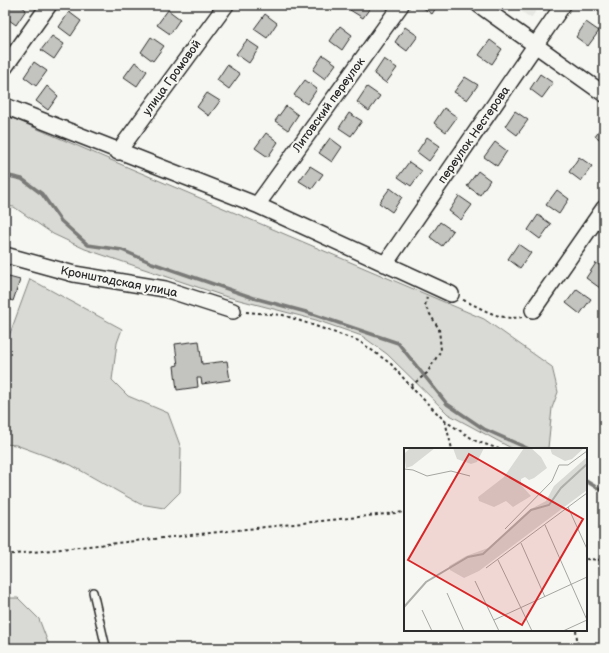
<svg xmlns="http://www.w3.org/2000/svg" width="609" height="653" viewBox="0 0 609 653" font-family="'Balsamiq Sans',sans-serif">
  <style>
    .built { fill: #e7e7e3 }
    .green { fill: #d9d9d5; stroke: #828280 }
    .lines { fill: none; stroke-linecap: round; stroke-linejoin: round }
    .stream { stroke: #7a7a78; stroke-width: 3.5 }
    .building { fill: #c3c3c0; stroke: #2b2b2b }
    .service-casing { stroke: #2b2b2b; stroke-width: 10 }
    .minor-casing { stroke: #2b2b2b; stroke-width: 18 }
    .path { stroke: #2b2b2b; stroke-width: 2; stroke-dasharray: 3 3; stroke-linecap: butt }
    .service { stroke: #f6f6f2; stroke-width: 7 }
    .minor { stroke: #f6f6f2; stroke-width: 15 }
    .labels { text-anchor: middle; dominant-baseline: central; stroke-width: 4; stroke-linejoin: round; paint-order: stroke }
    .street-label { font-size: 12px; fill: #2b2b2b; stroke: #f6f6f2 }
    .inset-river { fill: none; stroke: #aeaeab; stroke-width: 2 }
    .inset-road { fill: none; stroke: #a5a5a2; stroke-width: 1 }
    .view { fill: #d62828; fill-opacity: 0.15; stroke: #d62828; stroke-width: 2 }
    .inset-edge { fill: none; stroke: #2b2b2b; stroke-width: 2 }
  </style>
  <rect width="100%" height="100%" fill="#f6f6f2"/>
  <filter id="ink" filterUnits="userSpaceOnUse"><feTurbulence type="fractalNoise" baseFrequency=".025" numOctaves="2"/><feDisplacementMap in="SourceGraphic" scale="8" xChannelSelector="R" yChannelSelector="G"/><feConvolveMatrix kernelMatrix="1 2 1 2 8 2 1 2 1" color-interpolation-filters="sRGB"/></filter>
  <g filter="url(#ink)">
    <path class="built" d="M512,5H540L531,18Z"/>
    <path class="green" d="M5,115L484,319L552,367L558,392L552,408L548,448L513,449L448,414L387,354L362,336L316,320L224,296L85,249L53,234L14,207L5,206Z
      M30,279L122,329L117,343L112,380L128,396L168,413L181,448L180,492L164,508L140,504L71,465L16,445L5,444V347Z
      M5,598H18L39,619L50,648H5Z"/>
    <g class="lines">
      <path class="stream" d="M5,175L22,179L42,194L61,221L88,245L122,250L152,263L254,298L306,312L398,343L447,404L484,429L529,449
        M586,481L604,492"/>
    </g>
    <path class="building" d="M11,5H20L26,10L16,25L5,17V14Z
      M277,5H287L284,9Z
      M353,5H372L363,18L350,10Z
      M419,5H438L432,14Z
      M168,10L180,19L170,34L157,25Z
      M69,12L81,21L71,36L59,27Z
      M265,14L277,23L267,38L254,29Z
      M586,22L599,31L588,46L576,37Z
      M340,26L352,35L342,50L330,41Z
      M405,27L418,36L407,51L395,42Z
      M52,36L64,44L54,59L41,50Z
      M151,37L164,46L153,61L141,52Z
      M247,40L259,48L249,63L236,54Z
      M490,40L502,49L492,64L479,55Z
      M323,55L336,64L325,79L313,70Z
      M384,59L397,68L386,83L374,74Z
      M34,62L47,71L36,86L24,77Z
      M135,62L147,71L137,86L124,77Z
      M227,65L240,74L229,89L217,80Z
      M540,74L553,83L542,98L530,89Z
      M465,77L478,85L467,100L454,92Z
      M305,80L317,89L307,104L294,95Z
      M47,86L58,96L48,110L36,101Z
      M367,87L380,96L369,111L357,102Z
      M207,93L220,101L209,116L197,107Z
      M286,106L298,115L288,130L275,121Z
      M444,108L457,117L446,132L434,123Z
      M515,111L528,120L517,135L505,126Z
      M349,113L362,121L351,136L339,128Z
      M604,123V142L595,136Z
      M266,133L278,142L268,157L255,148Z
      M427,137L440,146L429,161L417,152Z
      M330,138L342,147L332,162L319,153Z
      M495,142L507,151L497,166L484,157Z
      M579,157L592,166L581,181L569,172Z
      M409,162L422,171L411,186L398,177Z
      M310,166L323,174L312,189L299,181Z
      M478,171L490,180L480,195L467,186Z
      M390,188L402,197L392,212L379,203Z
      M557,190L569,199L559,214L546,205Z
      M459,196L472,205L461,220L449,211Z
      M538,215L551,224L540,239L528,230Z
      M440,222L453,231L442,246L430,237Z
      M518,244L531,253L520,268L508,259Z
      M596,263L604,268V283L600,288L586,278Z
      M5,276L20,280L13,301L5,298Z
      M577,289L591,299L580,314L566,303Z
      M199,341L202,364L227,361L230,380L202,384L201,378H197L198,387L177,390L174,366L178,365L175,344Z"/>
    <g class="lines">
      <g class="service-casing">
        <path id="service" d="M93,592L106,648"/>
      </g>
      <g class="minor-casing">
        <path id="minor" d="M479,5L604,94
          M5,67L49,5
          M5,106L257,205L451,294
          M118,152L226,5
          M257,205L401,5
          M5,255L74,274L165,289L233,311
          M385,264L563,5
          M533,310L604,208"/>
      </g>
      <path class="path" d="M463,300C484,309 499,321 522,317
        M246,312L283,315L359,341L391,364L415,391L445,421L476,441L499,449
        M411,386L427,373L441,350L439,329L425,306L427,297
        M445,421L452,449
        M5,555L405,512
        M586,559L604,560
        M576,630L578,648"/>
      <use href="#service" class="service"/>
      <use href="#minor" class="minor"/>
    </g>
  </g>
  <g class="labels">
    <g class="street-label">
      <text transform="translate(172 78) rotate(-54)">улица Громовой</text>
      <text transform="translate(329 105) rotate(-54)">Литовский переулок</text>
      <text transform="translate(474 135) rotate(-55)">переулок Нестерова</text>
      <text transform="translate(119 282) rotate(11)">Кронштадская улица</text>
    </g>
  </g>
  <g transform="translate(404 448)">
    <rect width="183" height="183" fill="#f6f6f2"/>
    <path d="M6,0H31L8,18L2,20L0,6ZM49,0H80L73,14L67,16L53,11ZM120,0H127L137,9L143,20L130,30L125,32L121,29L117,31V37L127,48L109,59L102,53L90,59L75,53L74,49L100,29ZM146,0H180L168,11L161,13L148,6ZM183,9V42L75,123L60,130L46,122L45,118L62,108L84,100L127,61L142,53L150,38Z" fill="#d9d9d5"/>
    <path class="inset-river" d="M0,159L22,134L64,109L79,106L127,62L145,57L157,40L183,16"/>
    <path class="inset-road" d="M0,21L9,22L23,28L47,23L66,28M164,59L183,101M141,77L183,172M101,81L148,33L155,17H164L183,3M117,95L141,149M94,112L128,183M82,120L183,45M71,133L95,183M43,145L60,183M18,162L28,183M90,172L183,129M159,183L183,172"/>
    <path class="view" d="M65,6L179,71L118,177L4,112Z"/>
    <rect width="183" height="183" class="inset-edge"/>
  </g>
  <rect width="609" height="653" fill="none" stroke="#f6f6f2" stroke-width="20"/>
  <rect x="10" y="10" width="589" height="633" fill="none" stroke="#2b2b2b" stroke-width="1.5" filter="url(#ink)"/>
</svg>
